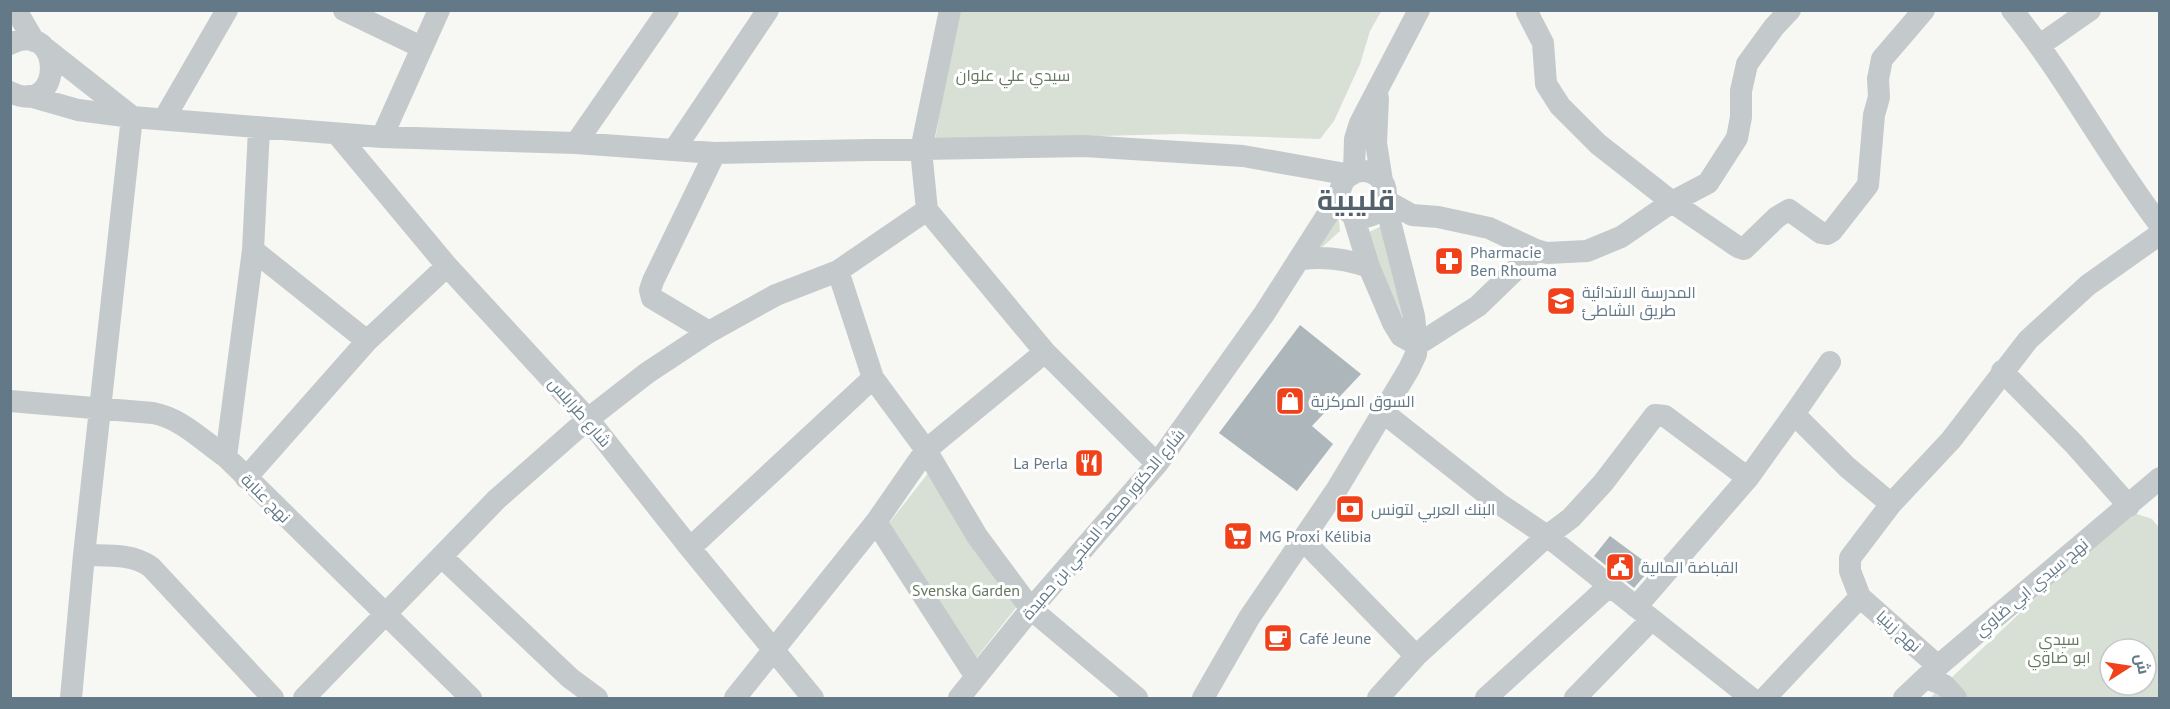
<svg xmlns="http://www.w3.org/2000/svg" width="2170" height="709" viewBox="0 0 2170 709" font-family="'PT Sans',Cairo,sans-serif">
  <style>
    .green { fill: #d8dfd4; fill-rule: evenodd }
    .building { fill: #acb6bb }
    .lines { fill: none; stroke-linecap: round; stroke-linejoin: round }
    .minor { stroke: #c4c9cc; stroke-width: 22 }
    .labels { text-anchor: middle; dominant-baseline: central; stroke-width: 6; stroke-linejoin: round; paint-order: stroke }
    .park-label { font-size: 16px; fill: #65785f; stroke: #fff }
    .poi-label { font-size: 16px; fill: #637987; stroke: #fff; text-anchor: start }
    .street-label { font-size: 16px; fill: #637987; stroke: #fff }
    .town-label { font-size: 28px; font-weight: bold; fill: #52616b; stroke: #fff }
  </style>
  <rect width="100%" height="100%" fill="#f7f7f3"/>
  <path class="green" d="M1382,10L1370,31L1360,64L1334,121L1320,139L1179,134L935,140L958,11Z
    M1338,212L1340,231L1318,251Z
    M1386,224L1408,328L1365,234Z
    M929,472L1022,600L970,666L879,536Z
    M2128,511L2152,519L2160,529L2159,698H1930ZM2110,649H2146V685H2110Z"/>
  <path class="building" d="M1300,325L1361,374L1312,426L1333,444L1297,491L1219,433Z
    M1610,536L1652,567L1634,588L1594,556Z"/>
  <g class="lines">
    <path class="minor" d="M16,10L34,41
      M344,10L421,47
      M950,10L921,150L927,210L1045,352L1157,464
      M2012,10C2067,78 2107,156 2160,225
      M1527,12L1543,43L1546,84L1560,106L1598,144L1672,202L1738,247L1744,249L1777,217L1789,210L1821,233L1827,234L1832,231L1868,185L1874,115L1879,97L1878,79L1882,59L1924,10
      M10,44C64,17 65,119 10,92
      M2040,45L2090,10
      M46,49L131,116
      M29,96L78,110L132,117L382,137L576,143L715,153L1084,146L1243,156L1351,175
      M1378,98L1376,143L1382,181
      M164,119L227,10
      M337,134L447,266L588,419L690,548L813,698
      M382,137L439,10
      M576,143L668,10
      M674,150L768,10
      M1340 194a23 23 0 1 1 46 0a23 23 0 1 1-46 0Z
      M1354,173L1355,139L1360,123L1419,10
      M1385,200L1412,215L1438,217L1489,228L1536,250L1547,253L1587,251L1621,237L1672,202L1708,183L1737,138L1741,117V91L1747,64L1774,27L1790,10
      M1353,215L1369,267L1393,323L1401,336L1417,345L1478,306L1536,250
      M253,250L367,341
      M1301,259C1325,256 1347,259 1369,267
      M838,271L873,378L926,450L977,536L1031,609L1137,698
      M709,332L652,298L650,290L653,281L715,153
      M2002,371L2074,444L2129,506
      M10,401L153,413C181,418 203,441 226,457L471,698
      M1384,413L1498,503L1547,536L1751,698
      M1794,414L1830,362
      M226,457L253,250L259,129
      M246,478L367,341L447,266
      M876,522L976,677
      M1303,540L1416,656
      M690,548L873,378
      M84,555C107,556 131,553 151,567L273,698
      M442,557L570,678L597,698
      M1860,597L1938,666
      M1636,607L1748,478L1794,414L1847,467L1891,504
      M1926,678L1944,685L1956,698
      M71,698L84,555L132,117
      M304,698L497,499L588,419L647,373L709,332L776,295L838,271L927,210
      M735,698L876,522L926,450L1045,352
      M959,698L1031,609L1157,464L1264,314L1340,195
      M1203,698L1249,618L1337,489L1409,369L1416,354L1417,345L1414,316L1385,202
      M1378,698L1416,656L1547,536L1571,518L1603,483L1655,415L1665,416L1748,478
      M1486,698L1609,586
      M1575,698L1651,620
      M1765,698L1860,597L1850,571V558L1891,504L1951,440L2028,340L2088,285L2160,234
      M1904,698L1938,666L2160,478"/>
  </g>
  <defs>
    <g id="pharmacy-square" transform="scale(1.5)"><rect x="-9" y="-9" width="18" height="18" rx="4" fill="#f0411a" stroke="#fff"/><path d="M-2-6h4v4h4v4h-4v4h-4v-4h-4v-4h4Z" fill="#fff"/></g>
    <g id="school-square" transform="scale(1.5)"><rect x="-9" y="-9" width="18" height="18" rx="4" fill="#f0411a" stroke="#fff"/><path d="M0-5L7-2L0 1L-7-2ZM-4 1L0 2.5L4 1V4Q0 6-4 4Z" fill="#fff"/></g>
    <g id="shop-square" transform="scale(1.5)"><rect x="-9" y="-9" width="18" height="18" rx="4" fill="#f0411a" stroke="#fff"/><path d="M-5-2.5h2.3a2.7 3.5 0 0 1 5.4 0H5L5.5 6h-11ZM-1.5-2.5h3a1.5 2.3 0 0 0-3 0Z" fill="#fff"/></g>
    <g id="restaurant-square" transform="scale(1.5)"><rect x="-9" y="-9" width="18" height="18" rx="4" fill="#f0411a" stroke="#fff"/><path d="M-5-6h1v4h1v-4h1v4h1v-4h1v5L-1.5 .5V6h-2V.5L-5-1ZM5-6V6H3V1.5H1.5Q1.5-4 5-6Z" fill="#fff"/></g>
    <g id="bank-square" transform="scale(1.5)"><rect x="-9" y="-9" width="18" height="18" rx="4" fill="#f0411a" stroke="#fff"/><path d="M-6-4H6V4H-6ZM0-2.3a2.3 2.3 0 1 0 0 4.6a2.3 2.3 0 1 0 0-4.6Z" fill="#fff"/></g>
    <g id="supermarket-square" transform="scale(1.5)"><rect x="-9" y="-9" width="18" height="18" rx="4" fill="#f0411a" stroke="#fff"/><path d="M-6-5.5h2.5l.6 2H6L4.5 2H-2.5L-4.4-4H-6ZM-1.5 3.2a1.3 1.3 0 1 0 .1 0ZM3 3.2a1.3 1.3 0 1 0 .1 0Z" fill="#fff"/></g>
    <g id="civic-square" transform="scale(1.5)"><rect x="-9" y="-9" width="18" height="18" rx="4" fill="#f0411a" stroke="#fff"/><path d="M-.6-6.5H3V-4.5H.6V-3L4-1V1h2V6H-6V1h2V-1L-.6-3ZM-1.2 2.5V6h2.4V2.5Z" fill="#fff"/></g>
    <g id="cafe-square" transform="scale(1.5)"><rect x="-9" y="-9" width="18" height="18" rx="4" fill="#f0411a" stroke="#fff"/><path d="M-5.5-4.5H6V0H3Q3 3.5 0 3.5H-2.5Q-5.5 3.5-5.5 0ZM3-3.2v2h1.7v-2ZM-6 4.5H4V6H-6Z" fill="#fff"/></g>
  </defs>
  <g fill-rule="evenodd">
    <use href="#pharmacy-square" x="1449" y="261"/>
    <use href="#school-square" x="1561" y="301"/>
    <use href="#shop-square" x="1290" y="401"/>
    <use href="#restaurant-square" x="1089" y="463"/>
    <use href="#bank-square" x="1350" y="509"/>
    <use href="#supermarket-square" x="1238" y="536"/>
    <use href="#civic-square" x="1620" y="567"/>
    <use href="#cafe-square" x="1278" y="638"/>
  </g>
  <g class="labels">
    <g class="park-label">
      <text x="1013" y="75">سيدي علي علوان</text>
      <text x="966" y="590">Svenska Garden</text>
      <text x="2059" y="639">سيدي<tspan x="2059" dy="18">ابو ضاوي</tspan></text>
    </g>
    <g class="poi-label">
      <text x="1470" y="252">Pharmacie<tspan x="1470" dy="18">Ben Rhouma</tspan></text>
      <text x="1582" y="292">المدرسة الابتدائية<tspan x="1582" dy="18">طريق الشاطئ</tspan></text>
      <text x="1311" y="401">السوق المركزية</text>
      <text x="1068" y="463" text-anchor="end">La Perla</text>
      <text x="1371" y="509">البنك العربي لتونس</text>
      <text x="1259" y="536">MG Proxi Kélibia</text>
      <text x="1641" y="567">القباضة المالية</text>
      <text x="1299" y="638">Café Jeune</text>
    </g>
    <g class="street-label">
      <text transform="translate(580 412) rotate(49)">شارع طرابلس</text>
      <text transform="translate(266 498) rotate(45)">نهج عنابة</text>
      <text transform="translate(1103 524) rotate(-50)">شارع الدكتور محمد المنجي بن حميدة</text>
      <text transform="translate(2031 587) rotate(-40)">نهج سيدي ابي ضاوي</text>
      <text transform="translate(1899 631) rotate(42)">نهج زينيا</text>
    </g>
    <g class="town-label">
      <text x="1356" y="199">قليبية</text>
    </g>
  </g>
  <rect width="2170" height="709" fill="none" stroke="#637987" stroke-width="24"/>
  <g transform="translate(2128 667) rotate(78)"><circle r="28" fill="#ffffff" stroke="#c1c9cf" stroke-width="1.5"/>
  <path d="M0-4.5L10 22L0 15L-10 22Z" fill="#f0411a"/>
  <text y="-9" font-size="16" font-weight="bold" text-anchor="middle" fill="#637987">ش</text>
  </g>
</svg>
